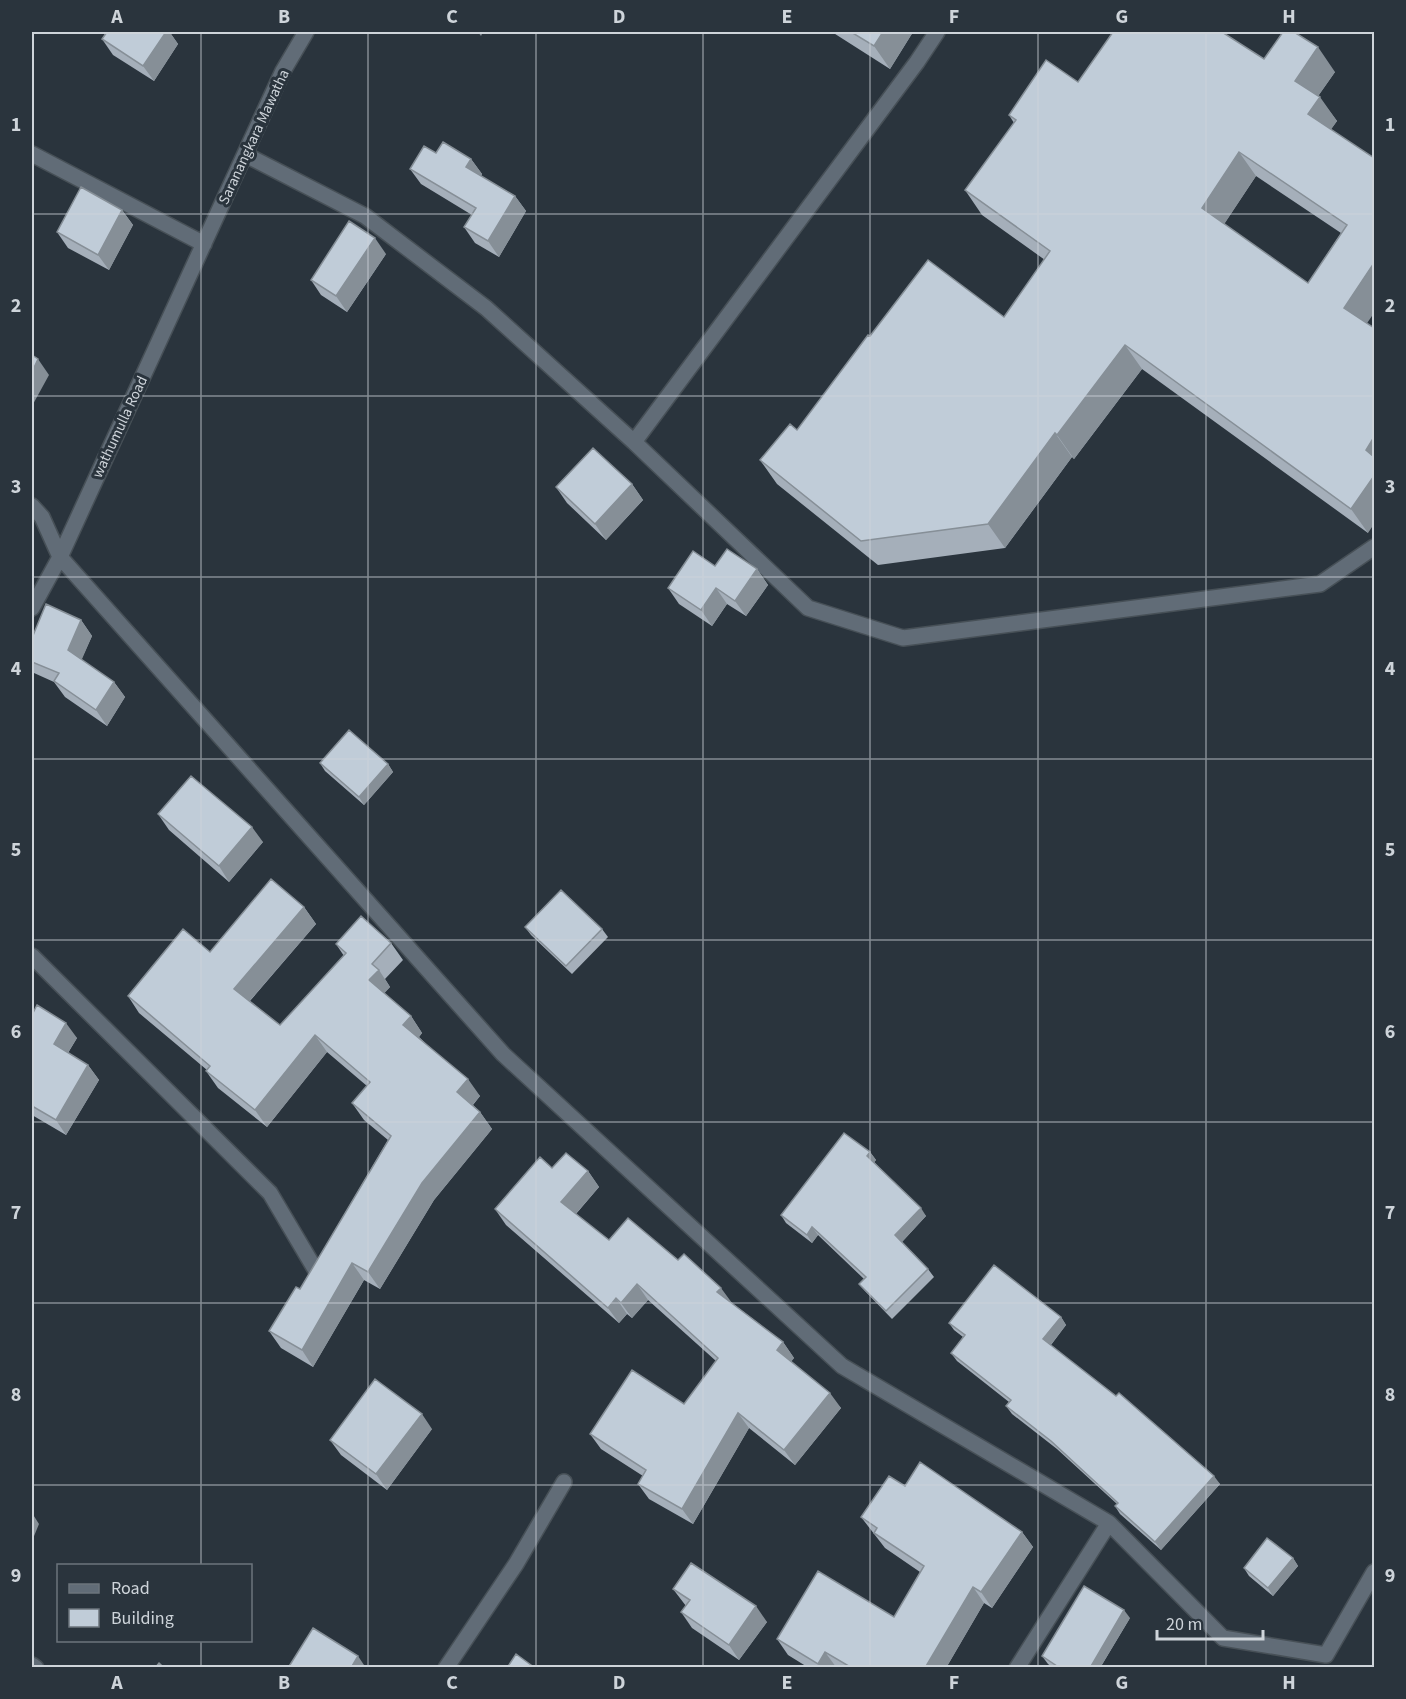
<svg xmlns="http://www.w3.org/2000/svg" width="1406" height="1699" viewBox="0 0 1406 1699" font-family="'Source Sans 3',sans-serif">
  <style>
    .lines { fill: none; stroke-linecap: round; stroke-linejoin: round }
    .minor-casing { stroke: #475057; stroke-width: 18 }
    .minor { stroke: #616c77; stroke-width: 15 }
    .wall { fill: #a5afba; fill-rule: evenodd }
    .shaded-wall { fill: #868f97 }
    .building { fill: #c0ccd8; stroke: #868f97; stroke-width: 1.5; fill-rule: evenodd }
    .grid { fill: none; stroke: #ced4da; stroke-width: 1.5; stroke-opacity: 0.55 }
    .labels { text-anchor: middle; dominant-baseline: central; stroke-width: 6; stroke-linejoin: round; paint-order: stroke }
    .street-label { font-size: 15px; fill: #ced4da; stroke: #2a343d }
    .neatline { fill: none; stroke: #ced4da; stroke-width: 2 }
    .grid-label { font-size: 20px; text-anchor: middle; font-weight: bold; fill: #ced4da }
  </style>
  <rect width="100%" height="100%" fill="#2a343d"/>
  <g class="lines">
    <g class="minor-casing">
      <path id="minor" d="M32,154L204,244
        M246,155L365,216L486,308L634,442L808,608L903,638L1320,584L1374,547
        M634,442L917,62L937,32
        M32,506L42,517L60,557L503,1054L842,1366L1109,1523L1017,1668
        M32,608L60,557L283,71L306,32
        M32,956L270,1193L318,1274
        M1109,1523L1223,1638L1326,1655L1374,1572
        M32,1665L36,1668
        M446,1668L516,1564L564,1482"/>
    </g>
    <use href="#minor" class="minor"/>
  </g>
  <path class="wall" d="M105,32H172L171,34L178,44L154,81L113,55L102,39L106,32Z
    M832,32H913L890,69Z
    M1264,59L1335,72L1318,96L1337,121L1331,129L1367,324L1368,533L1142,369L1074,459L1072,457L1005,548L878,565L777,484L760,460L797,430L870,336L1004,317L1045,260L982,215L965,190L1014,123L1009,115L1078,82ZM1256,176L1341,233L1308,283L1224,224Z
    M436,153L471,159L482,174L481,176L515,196L526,211L499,257L475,243L464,227L472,215L421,184L410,169Z
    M122,210L133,225L109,270L68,248L57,232Z
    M386,254L347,312L321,295L311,280Z
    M632,484L643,500L606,540L567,503L556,487Z
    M715,566L757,569L768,585L746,616L727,604L712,626L679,604L668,588Z
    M81,620L92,636L81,660L114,682L125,697L107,726L65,697L54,682L34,673L32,670V638Z
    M320,763L388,764L393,772L364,805L325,771Z
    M158,814L263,842L229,882L169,830Z
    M304,907L316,924L250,1001L280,1025L344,956L336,944L391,943L403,960L385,979L390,987L384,993L411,1016L422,1033L419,1037L480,1096L473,1105L480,1112L492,1129L434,1200L380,1289L364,1280L313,1367L281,1348L269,1331L300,1289L388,1140L364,1120L352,1103L367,1086L327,1052L267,1127L218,1088L206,1071L207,1070L139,1013L128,996L210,952Z
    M525,927L602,929L608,937L572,974L531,935Z
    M32,1015L77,1038L68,1053L88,1065L99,1080L66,1135L32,1115Z
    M870,1152L876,1160L874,1162L926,1216L902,1242L928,1269L934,1277L892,1319L865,1291L859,1284L864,1279L818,1235L812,1243L786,1223L781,1215Z
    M552,1168L588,1171L599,1187L576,1214L609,1240L732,1303L783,1342L794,1358L791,1361L841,1408L795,1465L749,1428L693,1524L649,1499L638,1484L643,1476L601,1449L590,1434L684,1404L716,1361L648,1300L632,1318L627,1314L619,1323L506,1225L495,1209Z
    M1061,1317L1066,1325L1051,1345L1220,1484L1161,1550L1120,1514L1115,1506L1117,1504L1057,1449L1012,1414L1006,1406L1009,1402L957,1361L951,1353L963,1337L954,1330L949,1323Z
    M432,1429L387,1490L341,1455L330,1440Z
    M905,1486L1022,1532L1033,1547L992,1608L984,1603L946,1668H809L788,1655L777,1639L894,1617L920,1572L885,1548L861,1517Z
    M1293,1558L1298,1566L1273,1596L1249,1576L1244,1568Z
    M673,1589L767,1622L739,1660L692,1628L681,1612L686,1606Z
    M1130,1618L1100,1668H1053L1048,1664L1042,1656Z"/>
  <path class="shaded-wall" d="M164,32H172L171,34L178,44L154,81L143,66Z
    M478,32H483L481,36Z
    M883,32H913L890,69L874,46Z
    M1318,47L1335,72L1312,105L1295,81Z
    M1320,97L1337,121L1325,138L1308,114Z
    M1239,152L1256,176L1219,232L1202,208Z
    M471,159L482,174L477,183L466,167Z
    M515,196L526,211L499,257L488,241Z
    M122,210L133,225L109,270L98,255Z
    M375,238L386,254L347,312L336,296Z
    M1374,263V313L1361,332L1344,308Z
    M1125,345L1142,369L1074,459L1057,435Z
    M38,359L49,375L32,406V372Z
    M1055,433L1072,457L1005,548L988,524Z
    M1374,437V463L1366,450Z
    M1374,476V524L1368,533L1351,509Z
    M632,484L643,500L606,540L595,524Z
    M757,569L768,585L746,616L735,601Z
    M716,588L727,604L712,626L701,610Z
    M81,620L92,636L79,666L68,650Z
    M114,682L125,697L107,726L96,710Z
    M388,764L393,772L364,805L359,797Z
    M252,827L263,842L229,882L219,866Z
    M304,907L316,924L246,1005L234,989Z
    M379,970L390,987L381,997L369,980Z
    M411,1016L422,1033L415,1042L403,1025Z
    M66,1023L77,1038L64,1059L54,1044Z
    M315,1035L327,1052L267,1127L255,1110Z
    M88,1065L99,1080L66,1135L56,1120Z
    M468,1079L480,1096L469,1109L457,1092Z
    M480,1112L492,1129L434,1200L380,1289L368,1272L422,1183Z
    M870,1152L876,1160L873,1164L867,1156Z
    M588,1171L599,1187L572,1218L561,1202Z
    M921,1208L926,1216L901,1243L895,1235Z
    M812,1227L818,1235L812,1243L807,1235Z
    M352,1263L364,1280L313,1367L302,1350Z
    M637,1284L648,1300L632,1318L621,1303Z
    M721,1288L732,1303L717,1292Z
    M616,1298L627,1314L619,1323L608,1308Z
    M1061,1317L1066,1325L1049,1347L1043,1339Z
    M783,1342L794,1358L788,1366L777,1350Z
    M830,1393L841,1408L795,1465L784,1450Z
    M738,1413L749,1428L693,1524L682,1509Z
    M422,1414L432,1429L387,1490L376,1474Z
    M1214,1476L1220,1484L1161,1550L1155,1542Z
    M32,1513L39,1524L32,1541Z
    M1022,1532L1033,1547L992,1608L981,1592Z
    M1293,1558L1298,1566L1273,1596L1268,1588Z
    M973,1587L984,1603L946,1668H925Z
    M756,1606L767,1622L739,1660L729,1645Z
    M1124,1610L1130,1618L1100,1668H1090Z
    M825,1652L836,1667L835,1668H820L818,1664Z
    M358,1656L366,1668H351Z"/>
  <path class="building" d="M107,32H166L143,66L102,39Z
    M851,32H883L874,46Z
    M1113,32H1222L1264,59L1283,32H1294L1318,47L1295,81L1320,97L1308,114L1374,158V263L1344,308L1374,328V437L1366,450L1374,457V476L1351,509L1125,345L1057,435L1055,433L988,524L861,541L760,460L790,424L797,430L868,335L870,336L928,260L1004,317L1050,251L965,190L1016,120L1009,115L1046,60L1078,82ZM1239,152L1347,225L1308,283L1202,208Z
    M443,142L471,159L466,167L515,196L488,241L464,227L476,208L410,169L424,146L436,153Z
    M81,187L122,210L98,255L57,232Z
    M349,221L375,238L336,296L311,280Z
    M32,355L38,359L32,372Z
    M593,448L632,484L595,524L556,487Z
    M727,549L757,569L735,601L716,588L701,610L668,588L693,551L715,566Z
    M46,604L81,620L68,650L114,682L96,710L54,681L59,673L32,662V638Z
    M349,730L388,764L359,797L320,763Z
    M191,776L252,827L219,866L158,814Z
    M271,879L304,907L234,989L280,1025L346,953L336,944L361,916L391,943L372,964L379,970L369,980L411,1016L403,1025L468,1079L457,1092L480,1112L422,1183L368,1272L352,1263L302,1350L269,1331L296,1287L300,1289L391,1136L352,1103L370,1082L315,1035L255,1110L206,1071L210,1066L128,996L183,929L210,952Z
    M561,890L602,929L566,966L525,927Z
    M37,1005L66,1023L54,1044L88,1065L56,1120L32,1106V1015Z
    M844,1133L870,1152L867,1156L921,1208L895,1235L928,1269L886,1311L859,1284L866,1277L812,1227L807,1235L781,1215Z
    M566,1153L588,1171L561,1202L609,1240L628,1218L678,1260L684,1254L721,1288L717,1292L783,1342L777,1350L830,1393L784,1450L738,1413L682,1509L638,1484L646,1470L590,1434L632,1370L684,1404L718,1358L637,1284L621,1303L616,1298L608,1308L495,1209L540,1157L552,1168Z
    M994,1265L1061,1317L1043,1339L1116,1396L1119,1393L1214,1476L1155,1542L1115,1506L1118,1503L1051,1441L1006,1406L1011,1400L951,1353L965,1335L949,1323Z
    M375,1379L422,1414L376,1474L330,1440Z
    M920,1462L1022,1532L981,1592L973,1587L925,1668H852L825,1652L818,1664L777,1639L818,1571L894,1617L924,1566L874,1533L877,1528L861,1517L889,1476L905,1486Z
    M1267,1538L1293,1558L1268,1588L1244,1568Z
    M691,1563L756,1606L729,1645L681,1612L690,1600L673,1589Z
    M1084,1586L1124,1610L1090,1668H1060L1042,1656Z
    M313,1628L358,1656L351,1668H288Z
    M516,1654L535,1668H507Z
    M159,1663L164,1668H155Z"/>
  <path class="grid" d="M201,32V1566M368,32V1668M536,32V1668M703,32V1668M870,32V1668M1038,32V1668M1206,32V1668M32,214H1374M32,396H1374M32,577H1374M32,759H1374M32,940H1374M32,1122H1374M32,1303H1374M32,1485H1374M201,1640V1668"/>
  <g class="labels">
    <g class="street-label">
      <text transform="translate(254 137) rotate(-65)">Saranangkara Mawatha</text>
      <text transform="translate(120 427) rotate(-65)">wathumulla Road</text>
    </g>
  </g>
  <rect width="1406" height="1699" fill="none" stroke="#2a343d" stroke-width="66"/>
  <rect x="57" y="1564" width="195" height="78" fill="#2a343d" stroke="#6c747c" stroke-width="1.5"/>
  <rect x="69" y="1584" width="30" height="9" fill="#616c77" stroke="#6c747c" stroke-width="1.5"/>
  <text x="111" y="1594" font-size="18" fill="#ced4da">Road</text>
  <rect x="69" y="1609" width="30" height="18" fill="#c0ccd8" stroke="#6c747c" stroke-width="1.5"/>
  <text x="111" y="1624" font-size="18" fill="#ced4da">Building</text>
  <path d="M1157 1630v9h106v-9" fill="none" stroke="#ced4da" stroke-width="3"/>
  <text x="1166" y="1630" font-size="18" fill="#ced4da" stroke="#2a343d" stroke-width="4.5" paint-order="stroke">20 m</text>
  <rect x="33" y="33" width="1340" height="1633" class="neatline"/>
  <g class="grid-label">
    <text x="117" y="23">A</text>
    <text x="284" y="23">B</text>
    <text x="452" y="23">C</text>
    <text x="619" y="23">D</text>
    <text x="787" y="23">E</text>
    <text x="954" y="23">F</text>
    <text x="1122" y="23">G</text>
    <text x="1289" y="23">H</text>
    <text x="16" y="131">1</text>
    <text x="1390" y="131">1</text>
    <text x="16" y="312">2</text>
    <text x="1390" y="312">2</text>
    <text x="16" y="493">3</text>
    <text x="1390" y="493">3</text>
    <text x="16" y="675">4</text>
    <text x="1390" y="675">4</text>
    <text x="16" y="856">5</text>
    <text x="1390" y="856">5</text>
    <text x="16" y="1038">6</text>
    <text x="1390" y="1038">6</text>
    <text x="16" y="1219">7</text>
    <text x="1390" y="1219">7</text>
    <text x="16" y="1401">8</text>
    <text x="1390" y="1401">8</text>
    <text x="16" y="1582">9</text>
    <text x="1390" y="1582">9</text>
    <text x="117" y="1689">A</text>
    <text x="284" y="1689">B</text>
    <text x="452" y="1689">C</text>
    <text x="619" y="1689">D</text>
    <text x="787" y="1689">E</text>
    <text x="954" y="1689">F</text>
    <text x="1122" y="1689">G</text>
    <text x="1289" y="1689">H</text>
  </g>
</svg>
